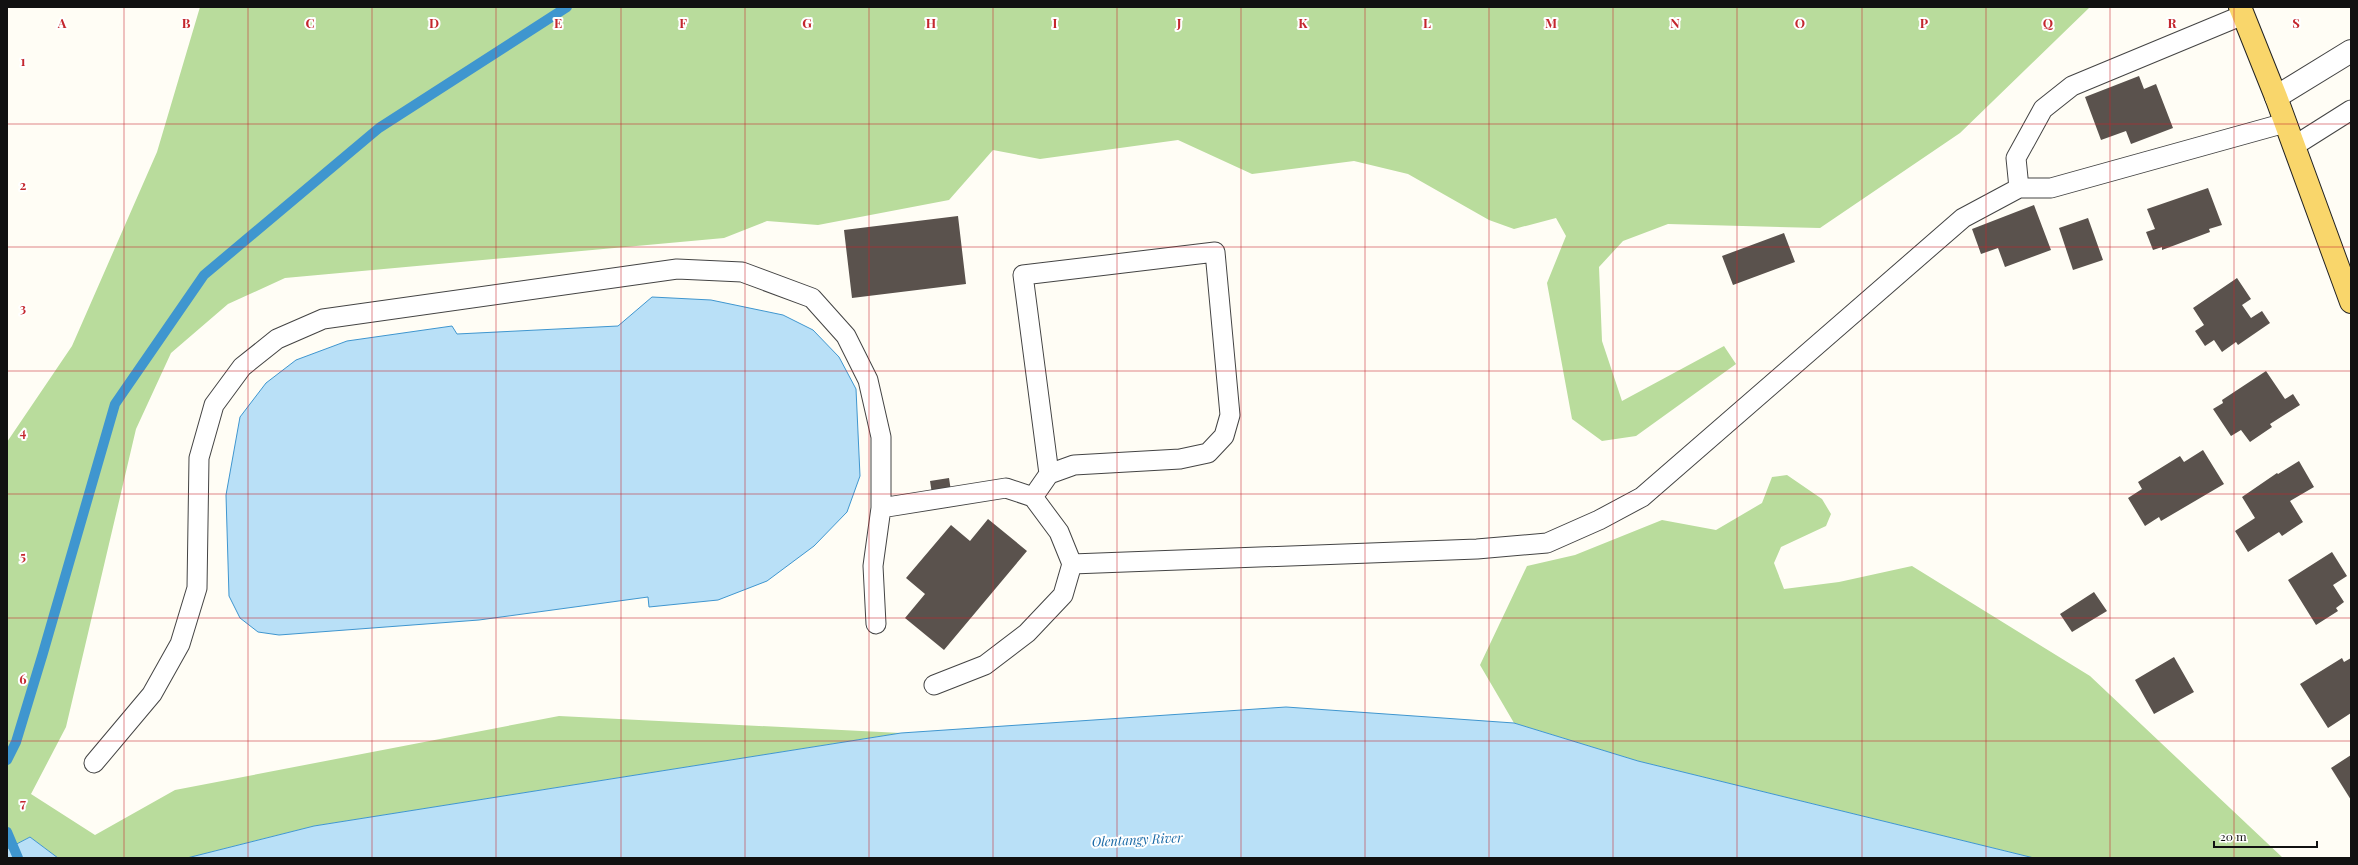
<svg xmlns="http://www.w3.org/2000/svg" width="2358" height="865" viewBox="0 0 2358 865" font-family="'Playfair Display',serif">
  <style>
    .forest { fill: #b9dc9c }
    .water { fill: #b9e0f7; stroke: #3f96cf }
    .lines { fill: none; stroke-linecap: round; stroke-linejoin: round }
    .stream { stroke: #3f96cf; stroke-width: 10 }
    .building { fill: #5a524d }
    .lane-casing { stroke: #444; stroke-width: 21 }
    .street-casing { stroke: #444; stroke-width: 24 }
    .primary-casing { stroke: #222; stroke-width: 24 }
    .lane { stroke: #fff; stroke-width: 19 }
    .street { stroke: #fff; stroke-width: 22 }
    .primary { stroke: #f9d66b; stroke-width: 22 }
    .grid { fill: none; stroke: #c4262e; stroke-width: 1; stroke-opacity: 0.55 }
    .labels { text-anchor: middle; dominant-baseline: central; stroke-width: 4; stroke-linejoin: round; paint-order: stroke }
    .water-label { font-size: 13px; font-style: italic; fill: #1768a6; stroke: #fff }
    .grid-label { font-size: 13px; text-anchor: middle; font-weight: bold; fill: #c4262e; stroke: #fff; stroke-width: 4; stroke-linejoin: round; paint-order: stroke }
  </style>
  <rect width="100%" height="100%" fill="#fffdf5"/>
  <path class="forest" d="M200,7H2090L1960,133L1820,228L1668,224L1623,241L1599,267L1602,341L1622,401L1724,346L1736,364L1636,436L1602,441L1572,419L1547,283L1566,236L1556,218L1514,229L1489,220L1408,174L1354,161L1252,174L1178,140L1040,159L993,150L949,200L818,225L767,221L724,238L285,278L228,304L171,353L136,429L66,727L31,794L95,835L175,790L559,716L901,733L314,826L187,858H58L30,837L7,849V442L72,346L157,152Z
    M1787,475L1822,499L1831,514L1826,526L1781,547L1774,563L1784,589L1839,582L1912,566L2090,676L2283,858H2034L1638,761L1514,723L1480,665L1527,566L1575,555L1662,520L1716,530L1762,503L1772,477Z"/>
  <path class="water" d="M652,297L711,300L783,315L813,330L839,357L856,389L860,476L847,512L814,546L767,581L718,600L649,607L648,597L479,620L279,635L258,632L240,618L229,596L226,495L240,417L266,383L296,360L347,341L452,326L457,334L618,326Z
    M1286,707L1514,723L1638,761L2034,858H187L314,826L901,733Z
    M30,837L58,858H7V849Z"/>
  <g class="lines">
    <path class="stream" d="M7,760L16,742L43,653L115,404L204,275L379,128L567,7
      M7,832L18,858"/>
  </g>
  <path class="building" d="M2139,76L2144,89L2156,84L2173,128L2131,144L2126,131L2101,140L2085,97Z
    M2208,188L2222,225L2209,229L2210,232L2162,250V247L2153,250L2146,232L2155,229L2147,209Z
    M2034,205L2051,250L2005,267L1998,248L1981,254L1972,229Z
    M958,216L966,284L852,298L844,230Z
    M2088,218L2103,260L2073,270L2059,228Z
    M1784,233L1795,262L1733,285L1722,256Z
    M2237,278L2251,299L2242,305L2251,318L2262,311L2270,323L2238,345L2236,342L2222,352L2214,340L2205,346L2195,331L2204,325L2193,308Z
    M2266,371L2285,399L2293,394L2300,405L2270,424L2272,427L2250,442L2241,430L2231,436L2213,409L2223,403L2222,400Z
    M2203,450L2224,484L2161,521L2159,517L2145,526L2128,498L2142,489L2138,482L2180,456L2184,462Z
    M2299,461L2314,487L2290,501L2303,522L2282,536L2279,532L2248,552L2235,531L2255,518L2242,497L2277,473L2278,474Z
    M949,478L951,491L932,494L930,481Z
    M988,519L1027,551L944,650L905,618L925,594L906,578L951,525L970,541Z
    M2332,552L2347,576L2333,585L2344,602L2336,608L2338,611L2316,625L2288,580Z
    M2094,592L2107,611L2072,632L2060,614Z
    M2174,657L2194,692L2154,714L2135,680Z
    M2342,658L2344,662L2351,658V713L2328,728L2300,684Z
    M2351,755V800L2331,768Z"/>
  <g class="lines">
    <g class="lane-casing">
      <path id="lane" d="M2243,15L2072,86L2043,109L2016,158L2019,188H2051L2285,123
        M2294,146L2351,110
        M1033,497L1049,474L1023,275L1215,252L1230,415L1224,436L1208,453L1180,459L1074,465L1049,474
        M881,508L1006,488L1033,497L1059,532L1072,564L1063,595L1027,633L985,665L934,685
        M1072,564L1477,549L1547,543L1599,520L1642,497L1963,218L2019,188
        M94,763L152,694L180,644L197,588L199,458L214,405L242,367L277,339L323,319L677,269L742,272L812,298L846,336L868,380L881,437V508L873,566L876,624"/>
    </g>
    <g class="street-casing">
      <path id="street" d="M2276,97L2351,51"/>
    </g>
    <g class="primary-casing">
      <path id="primary" d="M2240,7L2276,97L2351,302"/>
    </g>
    <use href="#lane" class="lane"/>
    <use href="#street" class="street"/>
    <use href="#primary" class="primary"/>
  </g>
  <path class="grid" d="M124,7V858M248,7V858M372,7V858M496,7V858M621,7V858M745,7V858M869,7V858M993,7V858M1117,7V858M1241,7V858M1365,7V858M1489,7V858M1613,7V858M1737,7V858M1862,7V858M1986,7V858M2110,7V858M2234,7V858M7,124H2351M7,247H2351M7,371H2351M7,494H2351M7,618H2351M7,741H2351"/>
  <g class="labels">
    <g class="water-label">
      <text transform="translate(1137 839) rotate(-3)">Olentangy River</text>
    </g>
  </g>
  <g class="grid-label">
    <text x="62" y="28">A</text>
    <text x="186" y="28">B</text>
    <text x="310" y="28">C</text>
    <text x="434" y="28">D</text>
    <text x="558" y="28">E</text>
    <text x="683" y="28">F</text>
    <text x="807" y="28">G</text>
    <text x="931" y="28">H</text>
    <text x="1055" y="28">I</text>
    <text x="1179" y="28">J</text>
    <text x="1303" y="28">K</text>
    <text x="1427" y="28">L</text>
    <text x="1551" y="28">M</text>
    <text x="1675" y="28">N</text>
    <text x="1800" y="28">O</text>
    <text x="1924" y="28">P</text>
    <text x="2048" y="28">Q</text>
    <text x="2172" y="28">R</text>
    <text x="2296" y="28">S</text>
    <text x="23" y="66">1</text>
    <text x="23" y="190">2</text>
    <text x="23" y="313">3</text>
    <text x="23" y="437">4</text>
    <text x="23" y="561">5</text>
    <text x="23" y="684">6</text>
    <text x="23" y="808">7</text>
  </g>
  <rect width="2358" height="865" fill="none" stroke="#111111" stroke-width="16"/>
  <path d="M2214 841v6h103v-6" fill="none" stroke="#111111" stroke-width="2"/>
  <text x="2220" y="841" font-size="12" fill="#111111" stroke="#ffffff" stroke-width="3" paint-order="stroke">20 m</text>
</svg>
